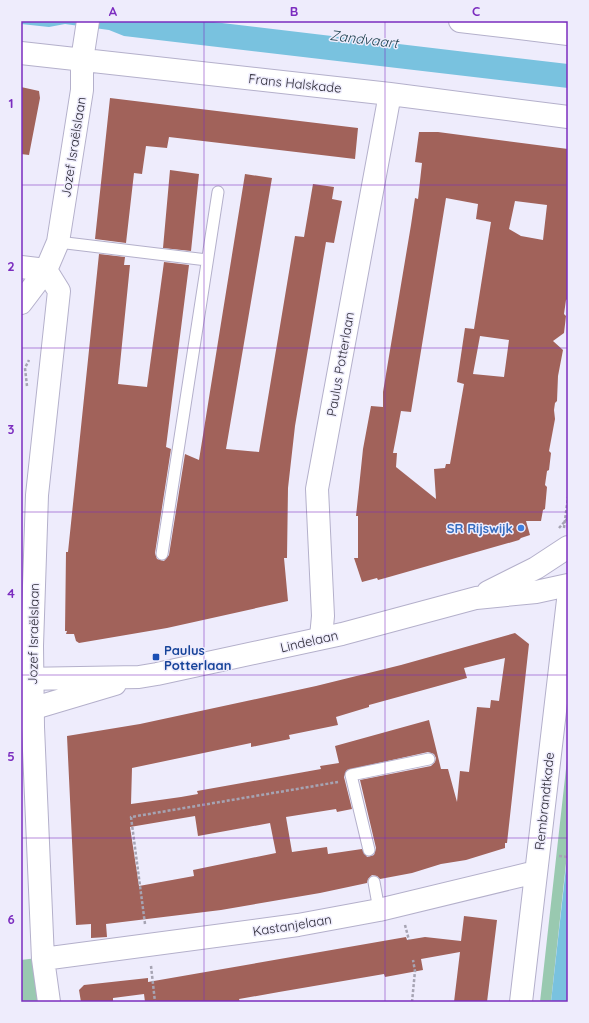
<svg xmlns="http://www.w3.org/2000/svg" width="589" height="1023" viewBox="0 0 589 1023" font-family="Quicksand,sans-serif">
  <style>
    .green { fill: #99c9b0 }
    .water { fill: #79c2df }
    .building { fill: #a1625a; fill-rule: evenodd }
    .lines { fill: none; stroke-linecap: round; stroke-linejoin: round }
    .service-casing { stroke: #b4b0cb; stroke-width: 13 }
    .minor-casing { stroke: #b4b0cb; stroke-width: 24 }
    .secondary-casing { stroke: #b4b0cb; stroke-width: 24 }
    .path { stroke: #a6a4b3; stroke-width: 2.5; stroke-dasharray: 3 2; stroke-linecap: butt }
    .service { stroke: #fff; stroke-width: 11 }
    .minor { stroke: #fff; stroke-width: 22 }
    .secondary { stroke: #fff; stroke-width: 22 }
    .grid { fill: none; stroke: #7b2cbf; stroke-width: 1; stroke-opacity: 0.55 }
    .shop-dot { fill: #3f7fe0; stroke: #eeecfc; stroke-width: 1.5 }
    .transit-dot { fill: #1a4fb4; stroke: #eeecfc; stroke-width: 1.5 }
    .labels { text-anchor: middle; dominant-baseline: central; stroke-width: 3; stroke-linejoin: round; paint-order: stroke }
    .street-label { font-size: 13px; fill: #2b2934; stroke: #eeecfc }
    .shop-label { font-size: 13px; font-weight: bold; fill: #366cbe; stroke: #eeecfc; text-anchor: end }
    .transit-label { font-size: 13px; font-weight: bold; fill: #164399; stroke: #eeecfc; text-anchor: start }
    .water-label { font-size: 14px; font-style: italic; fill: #1c3e4b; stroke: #eeecfc }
    .neatline { fill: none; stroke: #7b2cbf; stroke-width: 1.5 }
    .grid-label { font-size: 13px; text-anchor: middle; font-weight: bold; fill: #7b2cbf }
  </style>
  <rect width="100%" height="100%" fill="#eeecfc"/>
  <path class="green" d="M568,751V845L551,1002H540Z
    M37,958L42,1002H21V960Z"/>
  <path class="water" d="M21,21H205L568,64V88L124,36L109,30L65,24L49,27L21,24Z
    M568,845V1002H551L568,849Z"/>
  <path class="building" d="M21,87L39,91L40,98L29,155L21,154Z
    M110,98L358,128L355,159L169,137L167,148L146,146L142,174L134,173L126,243L95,239Z
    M419,132H438L568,149V299L566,300L564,314L566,316L564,333L553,341L563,350L558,376L557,401L555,403L554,410L555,419L549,451L551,453L549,470L547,471L545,485L547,487L545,509L543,510L541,521H526L530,535L521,538L519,540L389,577L378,580L377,578L362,582L354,558H358V516H356L363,449L371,406L383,407V392L411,225L415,198L418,199L422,163L415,162ZM446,198L478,204L476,219L491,222L474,329L465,328L457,382L464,384L450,464H446L445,468L434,469L436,499L396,467L397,453H393L401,411L411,412ZM515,201L547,205L543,240L521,236L509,229ZM480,336L509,340L504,377L473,374Z
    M170,170L199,174L191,251L163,248Z
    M245,174L272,178L226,449L259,452L295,236L304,237L313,184L334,187L332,199L342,201L334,243L326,242L295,426L288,488L287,558H284L288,601L167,628L79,643L76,641L74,634H66L67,631H65L66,552H68L99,254L125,257L124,265H130L118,384L147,387L164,262L189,265L166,447L171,449L155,553L157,559L164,561L169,555L185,454L199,460Z
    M515,633L529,644L507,843H505V848L466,860L441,864L412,873L380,879L377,876L372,875L368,879L367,883L320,893L221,910L106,924L107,937L91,938V924L76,925L67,736L140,724L316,686L401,665ZM505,658L499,701L491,700L490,708L477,707L469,772L460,771L457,802L448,769H441L429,720L335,746L339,763L320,766L321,769L197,791L198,794L181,797L131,804L132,768L251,743V747L290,739L289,735L338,725L336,717L369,707V705L467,678L464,668ZM428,752L434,754L436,758L435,762L431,766L360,780L376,848L374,855L367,857L362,849L328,854L327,847L292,852L286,817L336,809L337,812L352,809L344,777L347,770ZM195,816L198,836L270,823L276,853L193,870L194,876L139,886L130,827Z
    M464,916L497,920L487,1002H454L460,952L421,959L423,970L385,977L384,974L279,992L239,999L240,1002H145L144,994L113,998V1002H81L79,990L84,985L148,978V982L406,937L407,940L425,937L461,941Z"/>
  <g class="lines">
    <g class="service-casing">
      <path id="service" d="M58,242L207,260
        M162,554L218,192
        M369,850L351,775L429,759
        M374,882L379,910"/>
    </g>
    <g class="minor-casing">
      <path id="minor" d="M460,21L568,34
        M21,53L390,94L568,117
        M21,267L46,270
        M46,270L59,291L37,495L32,646L33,727L43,959L49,1002
        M21,303L46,270L58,242L82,90V60L88,21
        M321,637L323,616L317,489L390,94
        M43,959L298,925L379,910L536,872
        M521,1002L568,600"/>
    </g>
    <g class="secondary-casing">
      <path id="secondary" d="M488,592L536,568L568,547
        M21,679L139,677L157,674L342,634L476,598L536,592L568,585
        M21,712L115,684"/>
    </g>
    <path class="path" d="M27,386L25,368L29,360
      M559,528L568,518
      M564,528L568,497
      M559,856L568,857
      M145,924L131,817L338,782
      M405,925L409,940
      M151,966L155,1002
      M412,1002L415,971L413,960"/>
    <use href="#service" class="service"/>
    <use href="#minor" class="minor"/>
    <use href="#secondary" class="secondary"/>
  </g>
  <path class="grid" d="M204,21V1002M385,21V1002M21,185H568M21,348H568M21,512H568M21,675H568M21,838H568"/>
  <circle class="shop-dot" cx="521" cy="528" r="4"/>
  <rect class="transit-dot" x="152" y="653" width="8" height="8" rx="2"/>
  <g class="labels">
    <g class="street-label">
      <text transform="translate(295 83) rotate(6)">Frans Halskade</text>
      <text transform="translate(73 147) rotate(-81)">Jozef Israëlslaan</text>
      <text transform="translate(340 364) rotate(-80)">Paulus Potterlaan</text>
      <text transform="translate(33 634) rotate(-89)">Jozef Israëlslaan</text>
      <text transform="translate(309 641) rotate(-13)">Lindelaan</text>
      <text transform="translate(544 801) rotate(-84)">Rembrandtkade</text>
      <text transform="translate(292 925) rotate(-9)">Kastanjelaan</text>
    </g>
    <g class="shop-label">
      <text x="513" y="528">SR Rijswijk</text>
    </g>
    <g class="transit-label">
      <text x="164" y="650">Paulus<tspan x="164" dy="15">Potterlaan</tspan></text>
    </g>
    <g class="water-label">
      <text transform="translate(364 39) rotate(7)">Zandvaart</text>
    </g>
  </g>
  <rect width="589" height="1023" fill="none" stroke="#eeecfc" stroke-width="44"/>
  <rect x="22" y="22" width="545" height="979" class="neatline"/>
  <g class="grid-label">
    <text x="113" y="16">A</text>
    <text x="294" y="16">B</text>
    <text x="476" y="16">C</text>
    <text x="11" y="108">1</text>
    <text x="11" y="271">2</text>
    <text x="11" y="434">3</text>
    <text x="11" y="598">4</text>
    <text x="11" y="761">5</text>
    <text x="11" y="924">6</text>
  </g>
</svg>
